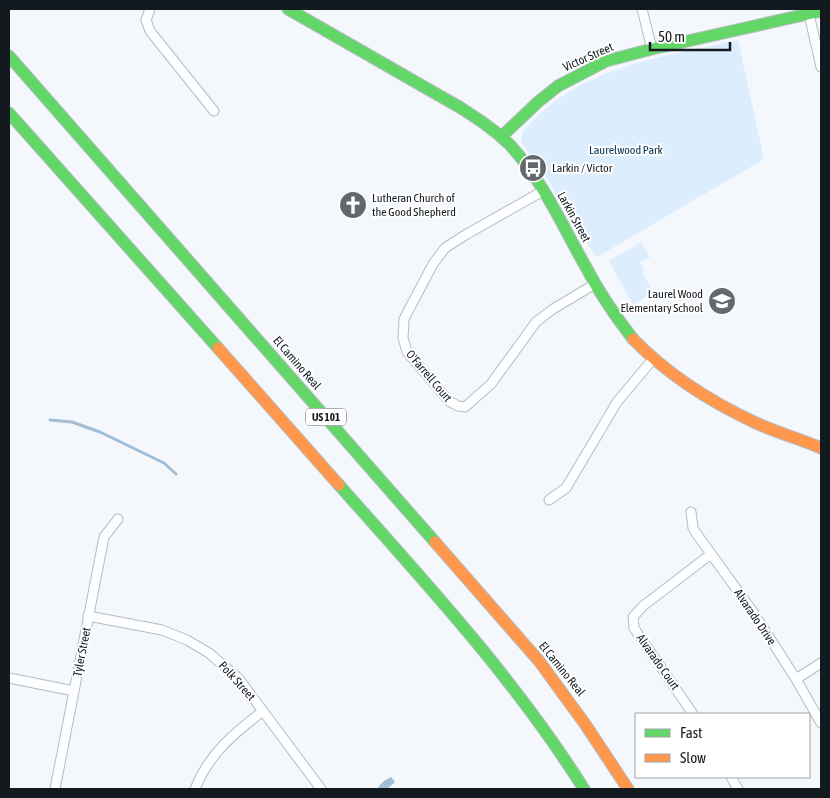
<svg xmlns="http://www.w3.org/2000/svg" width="830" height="798" viewBox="0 0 830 798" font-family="'Asap Condensed',sans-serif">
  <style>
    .green { fill: #dcedfd }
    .water { fill: #a3bdd4 }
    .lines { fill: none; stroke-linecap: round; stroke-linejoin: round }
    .stream { stroke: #a3bdd4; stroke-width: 3 }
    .street-casing { stroke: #b6bcc0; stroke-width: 11 }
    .fast-casing { stroke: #b6bcc0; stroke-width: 13 }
    .slow-casing { stroke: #b6bcc0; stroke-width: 13 }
    .street { stroke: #fdfeff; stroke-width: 9 }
    .fast { stroke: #63d668; stroke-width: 11 }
    .slow { stroke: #ff974d; stroke-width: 11 }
    .labels { text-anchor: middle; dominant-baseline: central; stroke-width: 4; stroke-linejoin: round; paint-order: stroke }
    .shield { fill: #fff; stroke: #5a5f62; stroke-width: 1 }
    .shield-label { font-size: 11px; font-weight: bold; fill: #131a1f }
    .street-label { font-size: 12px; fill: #131a1f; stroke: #fff }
    .park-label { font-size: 12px; fill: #073353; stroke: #fff }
    .poi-label { font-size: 12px; fill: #131a1f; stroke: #fff; text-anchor: start }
  </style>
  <rect width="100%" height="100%" fill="#f4f8fc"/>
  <path class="green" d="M738,40L764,159L597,257L578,232L546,177L521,142L522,133C577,66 659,58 738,40Z
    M641,242L650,257L640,262L645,270L642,272L653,292L633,305L609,261Z"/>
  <path class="water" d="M391,777L395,782L387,789H380L378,787L384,781Z"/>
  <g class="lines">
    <path class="stream" d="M50,420L72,422L100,432L164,463L176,474"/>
    <g class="street-casing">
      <path id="street" d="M150,9L146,20L150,31L214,111
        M642,9L652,49
        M809,14L821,67
        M543,191L467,234L445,248L433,264L404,319L403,338L407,352L449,401L458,406L465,407L491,384L536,322L553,309L595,284
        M549,500L566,488L617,402L653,359
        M691,512L693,528L696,533L753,612L796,679L821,723
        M88,616L162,630L187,640L209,653L239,679L321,789
        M9,678L74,691
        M796,679L821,663
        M693,714L634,628L633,617L643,606L711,554
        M731,777L738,789
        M55,789L104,537L118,519
        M195,789C208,755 234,733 263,711"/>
    </g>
    <g class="fast-casing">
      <path id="fast" d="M288,9L461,108C478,119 495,130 510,145C543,181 563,227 587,269C600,294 616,317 633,339
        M9,56L435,542
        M9,113L218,348
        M501,137L538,102L558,86L606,61L652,49L821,11
        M339,485C426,583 514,678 584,789"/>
    </g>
    <g class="slow-casing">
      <path id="slow" d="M633,339C668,375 711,402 756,423C778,433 800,439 821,448
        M218,348L339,485
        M435,542L539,661L585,724L628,789"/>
    </g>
    <use href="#street" class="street"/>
    <use href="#fast" class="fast"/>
    <use href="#slow" class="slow"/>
  </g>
  <defs>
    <g id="bus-disc" transform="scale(1.4375)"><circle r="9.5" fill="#62686c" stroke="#fff"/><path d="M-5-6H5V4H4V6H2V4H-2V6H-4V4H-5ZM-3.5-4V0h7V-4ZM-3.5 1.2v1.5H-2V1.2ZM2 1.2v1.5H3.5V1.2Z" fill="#fff"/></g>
    <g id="church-disc" transform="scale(1.4375)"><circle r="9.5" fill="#62686c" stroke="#fff"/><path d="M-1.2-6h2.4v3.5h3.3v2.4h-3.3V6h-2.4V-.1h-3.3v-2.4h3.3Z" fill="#fff"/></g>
    <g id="school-disc" transform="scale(1.4375)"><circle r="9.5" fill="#62686c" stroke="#fff"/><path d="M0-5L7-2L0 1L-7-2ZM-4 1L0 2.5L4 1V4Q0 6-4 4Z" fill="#fff"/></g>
  </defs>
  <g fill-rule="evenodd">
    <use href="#bus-disc" x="533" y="168"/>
    <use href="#church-disc" x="353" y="205"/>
    <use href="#school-disc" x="722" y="301"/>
  </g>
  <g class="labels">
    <rect class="shield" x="306" y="408.5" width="40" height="17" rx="4"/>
    <g class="shield-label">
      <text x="326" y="417">US 101</text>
    </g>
    <g class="street-label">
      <text transform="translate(588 57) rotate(-24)">Victor Street</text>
      <text transform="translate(574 217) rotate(61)">Larkin Street</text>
      <text transform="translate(297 363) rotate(49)">El Camino Real</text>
      <text transform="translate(429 376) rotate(50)">O'Farrell Court</text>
      <text transform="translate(755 617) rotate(56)">Alvarado Drive</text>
      <text transform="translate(82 652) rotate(-79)">Tyler Street</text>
      <text transform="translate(658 662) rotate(55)">Alvarado Court</text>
      <text transform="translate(562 669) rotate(51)">El Camino Real</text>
      <text transform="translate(237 681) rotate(48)">Polk Street</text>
    </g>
    <g class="park-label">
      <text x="626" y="150">Laurelwood Park</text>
    </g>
    <g class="poi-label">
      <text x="552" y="168">Larkin / Victor</text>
      <text x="372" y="198">Lutheran Church of<tspan x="372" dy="14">the Good Shepherd</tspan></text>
      <text x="703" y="294" text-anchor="end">Laurel Wood<tspan x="703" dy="14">Elementary School</tspan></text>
    </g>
  </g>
  <rect width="830" height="798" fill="none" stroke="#131a1f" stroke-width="20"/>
  <rect x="635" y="713" width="175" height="65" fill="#ffffff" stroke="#a1a3a5"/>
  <rect x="645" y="729" width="25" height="8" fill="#63d668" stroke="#a1a3a5"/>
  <text x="680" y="738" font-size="15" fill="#131a1f">Fast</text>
  <rect x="645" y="754" width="25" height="8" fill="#ff974d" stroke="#a1a3a5"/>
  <text x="680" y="763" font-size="15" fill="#131a1f">Slow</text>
  <path d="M650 42v8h80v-8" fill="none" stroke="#131a1f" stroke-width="2.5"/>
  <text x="658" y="42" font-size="15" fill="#131a1f" stroke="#ffffff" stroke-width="4" paint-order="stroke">50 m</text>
</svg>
